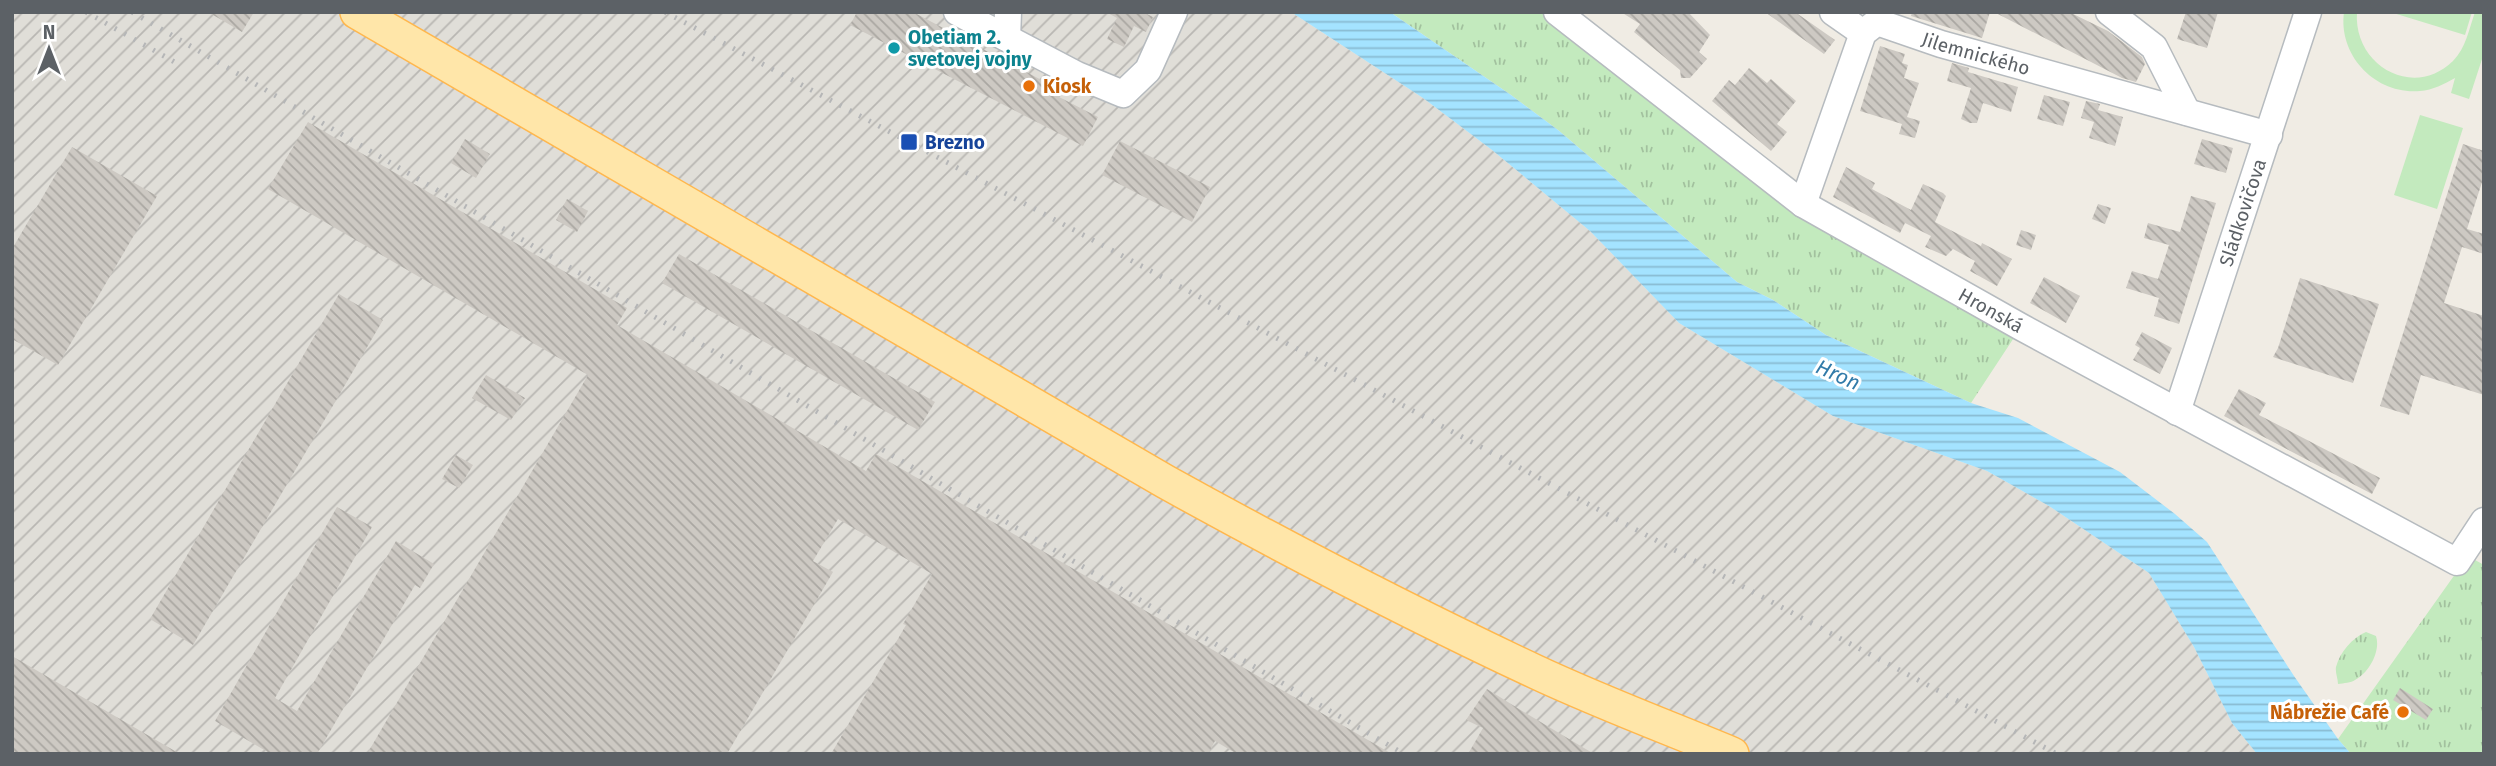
<svg xmlns="http://www.w3.org/2000/svg" width="2496" height="766" viewBox="0 0 2496 766" font-family="'Fira Sans',sans-serif">
  <style>
    .industrial { fill: url(#industrial-furrows) }
    .park { fill: url(#park-tufts) }
    .garden { fill: #c3eabe }
    .water { fill: url(#water-rules) }
    .building { fill: url(#building-back-hatch) }
    .lines { fill: none; stroke-linecap: round; stroke-linejoin: round }
    .minor-casing { stroke: #b6bbbf; stroke-width: 29 }
    .major-casing { stroke: #ffb74d; stroke-width: 36 }
    .minor { stroke: #fff; stroke-width: 26 }
    .major { stroke: #ffe6a9; stroke-width: 33 }
    .rail { stroke: #b5b6b7; stroke-width: 5; stroke-dasharray: 2 9; stroke-linecap: butt }
    .culture-dot { fill: #0f9aa8; stroke: #fff; stroke-width: 2.5 }
    .food-dot { fill: #e8710a; stroke: #fff; stroke-width: 2.5 }
    .transit-dot { fill: #1a4fb4; stroke: #fff; stroke-width: 2.5 }
    .labels { text-anchor: middle; dominant-baseline: central; stroke-width: 6; stroke-linejoin: round; paint-order: stroke }
    .culture-label { font-size: 19px; font-weight: bold; fill: #0d838f; stroke: #fff; text-anchor: start }
    .street-label { font-size: 19px; fill: #5c6166; stroke: #fff }
    .food-label { font-size: 19px; font-weight: bold; fill: #c56008; stroke: #fff; text-anchor: start }
    .transit-label { font-size: 19px; font-weight: bold; fill: #164399; stroke: #fff; text-anchor: start }
    .water-label { font-size: 21px; font-style: italic; fill: #327ba9; stroke: #fff }
  </style>
  <defs>
    <pattern id="industrial-furrows" width="10" height="10" patternUnits="userSpaceOnUse" patternTransform="scale(1.75)"><rect width="10" height="10" fill="#e0ded8"/><path d="M-1 1l2-2M0 10L10 0M9 11l2-2" fill="none" stroke="#b9b7b3"/></pattern>
    <pattern id="park-tufts" width="24" height="20" patternUnits="userSpaceOnUse" patternTransform="scale(1.75)"><rect width="24" height="20" fill="#c3eabe"/><path d="M3 7l-1-3M5 7V3M7 7l1-3M15 17l-1-3M17 17v-4M19 17l1-3" fill="none" stroke="#a2c19e"/></pattern>
    <pattern id="water-rules" width="6" height="5" patternUnits="userSpaceOnUse" patternTransform="scale(1.75)"><rect width="6" height="5" fill="#a4e3ff"/><path d="M0 2.5h6" fill="none" stroke="#89bbd2"/></pattern>
    <pattern id="building-back-hatch" width="6" height="6" patternUnits="userSpaceOnUse" patternTransform="scale(1.75)"><rect width="6" height="6" fill="#cdc9c3"/><path d="M-1 5l2 2M0 0l6 6M5-1l2 2" fill="none" stroke="#aaa7a2"/></pattern>
  </defs>
  <rect width="100%" height="100%" fill="#f0ece4"/>
  <path class="industrial" d="M12,12H1291L1423,98L1492,150L1590,231L1679,323L1833,416L1987,471L2049,506L2149,573L2194,647L2232,723L2257,754H12Z"/>
  <path class="park" d="M1390,12H1557L1803,204L2021,327L1971,403L1826,335L1773,300L1737,282L1558,130L1511,95Z
    M2468,556L2484,565V754H2351L2338,739Z
    M2366,632L2376,636C2381,651 2369,673 2355,680C2351,683 2344,683 2338,684C2338,679 2335,672 2336,667C2340,652 2352,638 2366,632Z"/>
  <path class="garden" d="M2344,12H2357C2353,65 2413,100 2453,61C2466,48 2469,29 2475,12H2484V53L2469,99L2451,93L2455,78C2444,84 2433,90 2420,91C2376,95 2338,56 2344,12Z
    M2390,12H2472L2465,35Z
    M2420,115L2463,128L2437,209L2394,195Z"/>
  <path class="water" d="M1291,12H1390L1511,95L1558,130L1737,282L1773,300L1826,335L1971,403L2018,418L2120,472L2175,514L2207,542L2294,676L2338,739L2351,754H2257L2232,723L2194,647L2149,573L2049,506L1987,471L1833,416L1679,323L1590,231L1492,150L1423,98Z"/>
  <path class="building" d="M208,12H254L242,32Z
    M857,12H913L1062,91L1059,97L1098,117L1083,146L850,25Z
    M1106,12H1143L1153,17L1146,32L1134,26L1124,47L1107,39L1117,18Z
    M1621,12H1688L1710,35L1699,52L1707,59L1690,78H1681L1680,70L1634,32L1640,24Z
    M1765,12H1795L1835,40L1824,54Z
    M1912,12H1990L1982,38L1911,16Z
    M1994,12H2069L2108,31L2142,57L2145,64L2136,82L2122,78Z
    M2186,12H2218L2207,48L2177,39Z
    M1880,46L1905,54L1902,63L1908,65L1904,78L1919,83L1907,117L1920,121L1915,138L1899,134L1902,124L1860,111Z
    M1952,63L1969,68L1968,72L2018,87L2011,112L1983,103L1977,123H1970L1961,119L1971,88L1947,81Z
    M1749,68L1767,83L1771,79L1796,101L1777,124L1787,132L1771,151L1712,101L1729,80L1735,85Z
    M2044,95L2070,102L2063,126L2037,119Z
    M2086,101L2100,104L2098,110L2123,117L2115,146L2089,138L2094,122L2081,118Z
    M308,122L627,308L617,325L866,471L876,454L1392,754H1237L1215,741L1208,754H831L906,625L903,624L932,574L838,519L813,561L833,572L727,754H367L588,375L268,189Z
    M465,139L490,154L476,178L451,163Z
    M2202,139L2233,148L2226,173L2194,164Z
    M1120,141L1210,187L1192,222L1102,175Z
    M2463,144L2484,151V176L2467,229L2484,234V254L2462,247L2444,303L2484,316V395L2421,375L2409,415L2380,406Z
    M72,147L157,196L58,365L12,339V249Z
    M1846,167L1875,183L1872,189L1911,210L1923,184L1943,193L1946,196L1935,222L1981,246L1982,243L2012,259L1997,286L1970,271L1975,261L1953,249L1946,256L1925,247L1931,236L1905,223L1900,233L1833,197Z
    M2191,196L2216,203L2179,324L2154,316L2159,298L2126,288L2132,271L2158,279L2169,245L2144,238L2148,223L2180,232Z
    M567,199L588,211L577,232L556,220Z
    M2098,204L2111,208L2105,224L2092,219Z
    M2021,230L2036,235L2031,250L2016,245Z
    M679,254L935,402L918,430L662,283Z
    M2044,277L2080,296L2066,323L2030,303Z
    M2300,278L2379,304L2353,383L2273,357L2278,348Z
    M339,294L383,320L193,645L150,619Z
    M2142,332L2172,348L2160,374L2133,360L2140,348L2135,345Z
    M486,375L525,398L511,420L472,398Z
    M2239,389L2266,403L2259,415L2380,478L2372,494L2224,416Z
    M456,455L473,465L459,488L442,479Z
    M337,507L372,527L275,698L297,711L396,541L434,564L420,588L415,585L317,754H271L215,721Z
    M12,656L180,754H12Z
    M2400,688L2433,709L2426,720L2393,700Z
    M1487,689L1519,709L1594,754H1468L1483,728L1466,720Z"/>
  <g class="lines">
    <g class="minor-casing">
      <g id="minor">
        <path d="M957,12L1077,75L1123,94L1148,70L1174,12"/>
        <path id="s1" d="M1557,12L1803,204L2021,327L2457,562L2484,521"/>
        <path d="M1833,12L1863,33"/>
        <path d="M2109,12L2154,47L2187,112"/>
        <path d="M1007,38L1008,12"/>
        <path id="s2" d="M1803,204L1863,33L1877,22L1941,44L2269,135"/>
        <path id="s3" d="M2177,412L2308,12"/>
      </g>
    </g>
    <g class="major-casing">
      <path id="major" d="M357,12L1166,482C1287,549 1410,613 1536,672C1600,702 1667,727 1732,754"/>
    </g>
    <use href="#minor" class="minor"/>
    <use href="#major" class="major"/>
    <path class="rail" d="M86,12L178,64
      M132,12L1404,754
      M665,12L2057,754"/>
  </g>
  <circle class="culture-dot" cx="894" cy="48" r="7"/>
  <g class="food-dot">
    <circle cx="1029" cy="86" r="7"/>
    <circle cx="2403" cy="712" r="7"/>
  </g>
  <rect class="transit-dot" x="900" y="133" width="18" height="18" rx="3.5"/>
  <g class="labels">
    <g class="culture-label">
      <text x="908" y="37">Obetiam 2.<tspan x="908" dy="22">svetovej vojny</tspan></text>
    </g>
    <g class="street-label">
      <text stroke="none"><textPath href="#s2" startOffset="303">Jilemnického</textPath></text>
      <text stroke="none"><textPath href="#s3" startOffset="210">Sládkovičova</textPath></text>
      <text stroke="none"><textPath href="#s1" startOffset="528">Hronská</textPath></text>
    </g>
    <g class="food-label">
      <text x="1043" y="86">Kiosk</text>
      <text x="2389" y="712" text-anchor="end">Nábrežie Café</text>
    </g>
    <g class="transit-label">
      <text x="925" y="142">Brezno</text>
    </g>
    <g class="water-label">
      <text transform="translate(1838 375) rotate(24)">Hron</text>
    </g>
  </g>
  <rect width="2496" height="766" fill="none" stroke="#5c6166" stroke-width="28"/>
  <g transform="translate(49 49)" stroke="#ffffff" stroke-width="5" paint-order="stroke">
  <path d="M0-5L12 26L0 18L-12 26Z" fill="#5c6166"/>
  <text y="-10" font-size="19" font-weight="bold" text-anchor="middle" fill="#5c6166">N</text>
  </g>
</svg>
